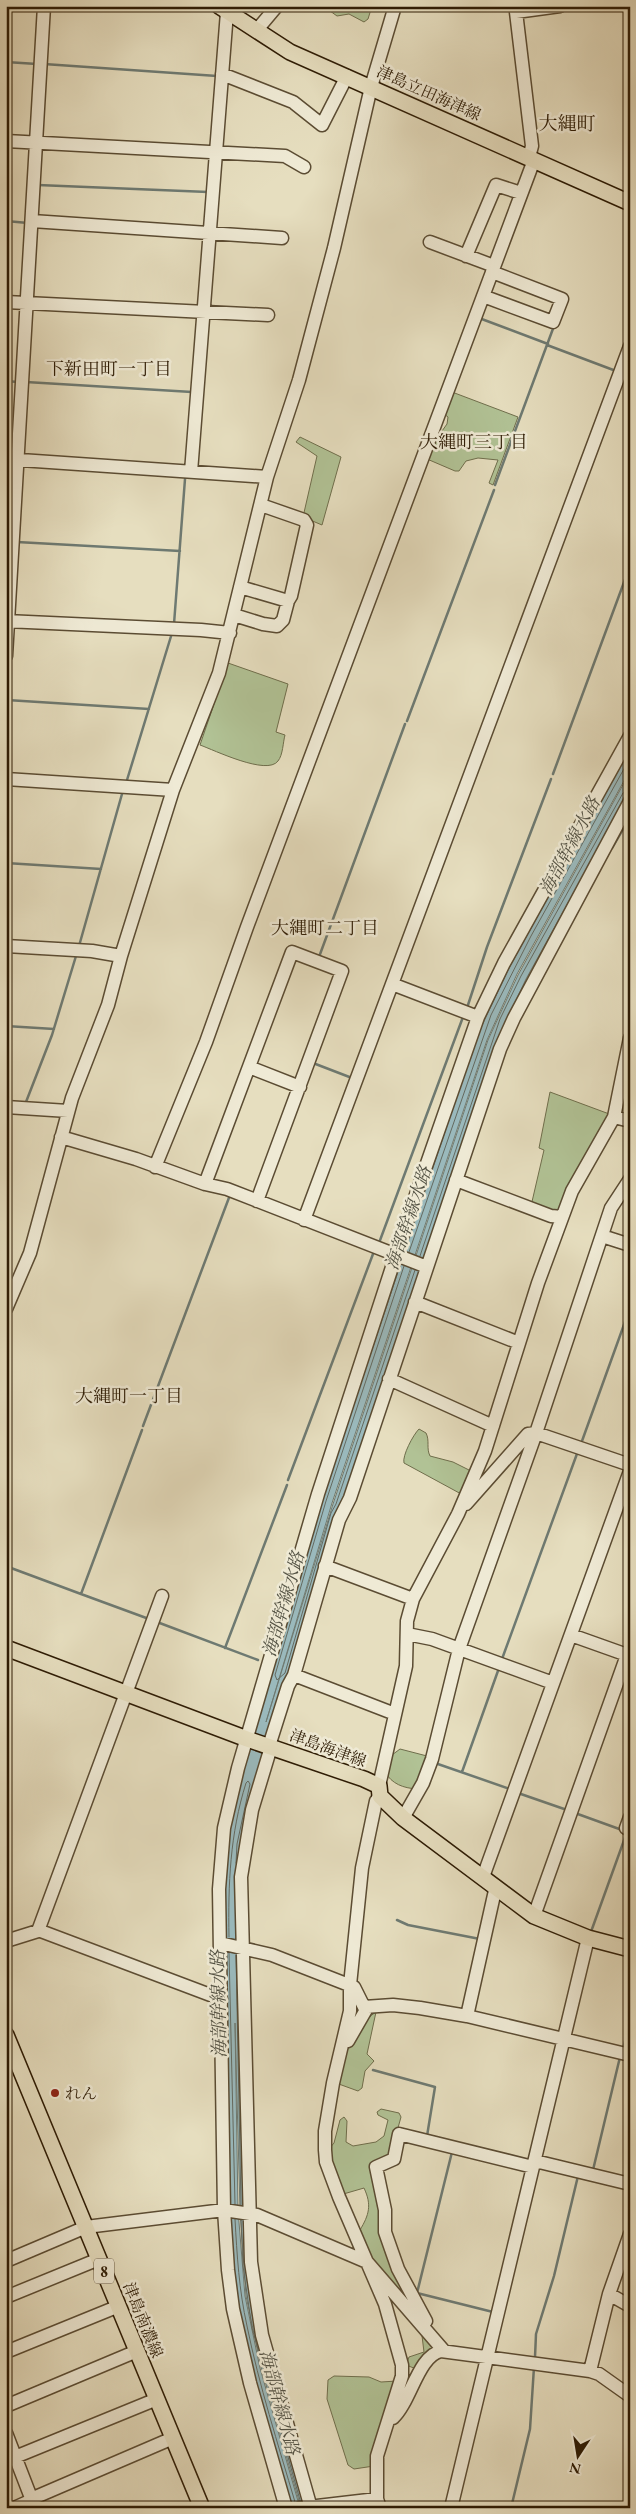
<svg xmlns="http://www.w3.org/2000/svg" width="636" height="2514" viewBox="0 0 636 2514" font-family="'EB Garamond','Noto Serif JP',serif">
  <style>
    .green { fill: #b1c295; stroke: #6f6e4c }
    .water { fill: #9ab9bc; stroke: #6e7a72 }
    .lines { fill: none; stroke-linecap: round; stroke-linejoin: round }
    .shore { stroke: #646a60; stroke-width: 1 }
    .stream { stroke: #6e7a72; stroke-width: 2.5 }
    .minor-casing { stroke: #5b4c33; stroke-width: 15 }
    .major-casing { stroke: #2d1b04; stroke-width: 18 }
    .minor { stroke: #efead5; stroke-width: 12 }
    .major { stroke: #e6debf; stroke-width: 15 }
    .poi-dot { fill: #8f2418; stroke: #efead5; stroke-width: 2 }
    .labels { text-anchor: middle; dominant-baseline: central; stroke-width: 5; stroke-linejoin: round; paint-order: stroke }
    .shield { fill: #efead5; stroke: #675943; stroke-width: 1 }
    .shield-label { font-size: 15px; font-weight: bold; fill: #2d1b04 }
    .street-label { font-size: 16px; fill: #2d1b04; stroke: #efead5 }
    .poi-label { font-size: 16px; fill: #2d1b04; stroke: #efead5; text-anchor: start }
    .neighbourhood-label { font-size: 18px; fill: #2d1b04; stroke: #efead5 }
    .water-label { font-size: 18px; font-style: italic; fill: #535244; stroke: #efead5 }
    .quarter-label { font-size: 19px; fill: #2d1b04; stroke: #efead5 }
  </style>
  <rect width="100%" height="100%" fill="#e6debf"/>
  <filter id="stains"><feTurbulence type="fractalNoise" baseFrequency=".004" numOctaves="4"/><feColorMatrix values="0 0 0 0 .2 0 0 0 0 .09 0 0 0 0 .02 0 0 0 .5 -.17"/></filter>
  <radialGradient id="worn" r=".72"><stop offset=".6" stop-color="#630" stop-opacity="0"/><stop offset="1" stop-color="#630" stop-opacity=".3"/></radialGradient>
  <path class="green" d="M318,6H372L368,19L364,22L349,14L337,16L326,8Z
    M452,392L518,417L493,485L489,483L498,460L478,458L466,461L459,471H455L427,459L437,433L442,431L447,424L448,417L444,414Z
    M300,437L341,457L322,525L303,517L317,456L296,442Z
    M228,663L288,684L276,732L285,735C283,742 283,755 278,761C267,776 214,750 200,745Z
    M550,1092L612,1115L559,1213L531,1206L544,1150L539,1148Z
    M419,1429L426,1433C430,1441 426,1448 430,1456L453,1462L473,1472L463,1495L404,1463C402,1456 413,1435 419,1429Z
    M400,1749L427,1756L417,1789C403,1788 392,1784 385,1772L388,1758Z
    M376,2012L367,2054L374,2061L365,2071L362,2088L358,2091L336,2083C344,2057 353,2027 376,2012Z
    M381,2109L399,2113L401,2117L391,2153L372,2163L412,2306L369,2259L360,2230C369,2215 372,2205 364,2188L340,2195L328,2150L334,2143L340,2120L344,2117L347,2121L346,2142L353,2146L376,2142L384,2136L388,2120L378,2115L377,2112Z
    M417,2327L435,2347L419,2370L406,2365L409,2357L424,2352L422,2336Z
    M334,2376L369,2377L381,2382L397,2381L374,2466L354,2469L348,2465L327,2399L328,2380Z"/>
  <path class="water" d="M630,748V770L517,974L487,1040L332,1503L266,1722L333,1504L488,1040L518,975L630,772V791L526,979L496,1043L242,1845L248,2265L307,2508H301L261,2367L246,2296L240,2210L235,2023L238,2210L245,2296L260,2368L300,2508H292C274,2448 253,2387 241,2325C223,2226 228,2123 226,2023C225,1949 219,1874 235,1801L322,1499L477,1036L508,970Z"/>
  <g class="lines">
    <path class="shore" d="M409,1252L491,1015L531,936L630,758
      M420,1256L500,1019L521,976L623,793L630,790
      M404,1266L326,1501L275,1675L277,1680L285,1673L331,1513L336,1504L415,1270
      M229,1937C228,1884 230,1834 246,1783L248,1781L250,1784L237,1844L236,1863
      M229,1953L235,2204
      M236,1955L241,2205
      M235,2219C237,2255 239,2290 247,2326C259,2385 278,2444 295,2502
      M241,2220L243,2266L252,2328L300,2500"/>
    <path class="stream" d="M6,62L37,64
      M44,64L217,76
      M38,185L208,192
      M6,221L28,223
      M479,318L548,344
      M547,345L616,371
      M6,381L18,382
      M26,382L192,392
      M495,485L554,326
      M17,542L180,551
      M174,624L185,479
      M7,700L149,709
      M407,721L494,490
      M553,774L630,566
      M127,780L172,633
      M612,848L630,817
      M6,863L101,869
      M79,946L122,794
      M319,957L405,724
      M467,1008L487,947L551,779
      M6,1026L54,1029
      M313,1063L352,1078
      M26,1102L52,1035L76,956
      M379,1243L463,1017
      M143,1426L230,1195
      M582,1441L630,1308
      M288,1480L373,1254
      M11,1568L81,1594L142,1430
      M81,1594L149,1619
      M157,1622L258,1660
      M225,1648L287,1485
      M502,1659L578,1451
      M435,1763L510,1789
      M462,1772L499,1668
      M518,1793L567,1810
      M575,1813L622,1830
      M397,1920L408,1925L480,1939
      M592,1929L627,1832
      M623,2049L630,2021
      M373,2070L435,2087L427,2136
      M452,2152L417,2293L493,2312
      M593,2170L620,2057
      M535,2357L536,2334L554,2276L578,2176
      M511,2508L530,2429L534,2367"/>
    <g class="minor-casing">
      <path id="minor" d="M256,31L277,6
        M222,74L293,102L322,125L347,76
        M6,141L285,156L304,167
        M529,157L532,146L516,12L560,6
        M32,221L282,238
        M430,242L494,266
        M466,256L496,185L521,193
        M483,296L553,322L562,299L492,272
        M6,302L268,315
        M6,459L267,477
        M191,472L227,12
        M240,587L288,601L291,596L307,525L304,520L261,505
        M234,615L263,624L277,626L283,620L288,601
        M6,621L201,630L230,633
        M6,656L44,6
        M6,779L173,790
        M6,946L92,951L121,956
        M392,984L478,1017
        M249,1067L300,1087
        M6,1107L68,1111
        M614,1117L630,1121
        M61,1137L136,1159L205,1184L227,1189L427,1267
        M155,1167L206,1042L247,927L534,160
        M456,1180L551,1216L562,1217
        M205,1184L292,952L342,971L257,1201
        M304,1220L630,346
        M602,1236L630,1245
        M415,1302L519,1343
        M6,1309L30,1253L72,1098L108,1005L121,956L173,790L219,673L267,477L299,380L334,248L371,87L395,6
        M389,1379L493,1426
        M466,1504L528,1434L536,1433L630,1465
        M325,1566L413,1599
        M407,1634L432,1639L553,1683
        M571,1635L630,1656
        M294,1675L395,1714
        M269,1746L288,1686L294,1675L339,1520L350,1498L500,1049L514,1018L630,801
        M271,1747L252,1810L241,1877L251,2262L262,2335L311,2508
        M379,1786L406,1666L407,1621L413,1599L458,1514L485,1451L538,1283L572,1191L614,1117L630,1038
        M380,1796L376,1801L362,1868L350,1985V2011L333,2083L325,2131V2150L326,2162L339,2197L385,2304L402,2365V2376L377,2456V2499L380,2508
        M630,1817L626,1828L630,1830
        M403,1818L423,1783L432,1759L459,1649L536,1433L611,1208L630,1179
        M483,1877L630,1471
        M534,1916L627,1655
        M38,1930L221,1999
        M6,1941L38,1931L162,1596
        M220,1943L272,1955L354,1987L364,2007L393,2005L420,2008L467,2016L630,2055
        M467,2016L496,1886
        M348,2041L367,2008
        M535,2161L630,2184
        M6,2261L86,2227L224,2210L257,2215L367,2262L444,2351
        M609,2294L630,2306
        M6,2297L99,2259
        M426,2321L398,2269L385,2232V2210L376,2167L394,2159L399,2134L533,2167
        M6,2352L119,2306
        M590,2371L609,2294L630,2234
        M6,2406L137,2351
        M393,2418C411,2401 418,2356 441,2351L590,2371L599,2374L630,2396
        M6,2433L35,2508
        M15,2457L157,2399
        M31,2499L173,2438
        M14,2508L32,2500
        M286,2508L250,2383L233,2309L228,2270L224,2210L219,1889L224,1828L238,1768L318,1494L410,1212L478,1017L504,963L630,736
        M300,2508L377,2499
        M451,2508L588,1938"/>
    </g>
    <g class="major-casing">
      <path id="major" d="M219,6L290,52L630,203
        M6,1648L247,1739L364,1779L379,1786L380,1796L403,1818L534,1916L588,1938L630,1949
        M6,2035L202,2508"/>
    </g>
    <use href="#minor" class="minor"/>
    <use href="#major" class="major"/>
  </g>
  <circle class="poi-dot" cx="55" cy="2093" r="5"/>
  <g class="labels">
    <rect class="shield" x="94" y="2258.5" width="20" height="25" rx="4"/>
    <g class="shield-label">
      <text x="104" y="2271">8</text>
    </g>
    <g class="street-label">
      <text transform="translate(429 93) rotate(24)">津島立田海津線</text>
      <text transform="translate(328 1748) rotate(20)">津島海津線</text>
      <text transform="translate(143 2320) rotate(68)">津島南濃線</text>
    </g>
    <g class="poi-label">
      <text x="65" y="2093">れん</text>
    </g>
    <g class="neighbourhood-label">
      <text x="109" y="368">下新田町一丁目</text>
      <text x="474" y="441">大縄町三丁目</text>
      <text x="325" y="927">大縄町二丁目</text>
      <text x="129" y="1395">大縄町一丁目</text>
    </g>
    <g class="water-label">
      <text transform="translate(569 846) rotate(-62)">海部幹線水路</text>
      <text transform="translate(408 1218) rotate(-71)">海部幹線水路</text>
      <text transform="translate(283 1604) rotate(-74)">海部幹線水路</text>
      <text transform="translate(218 2004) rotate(-91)">海部幹線水路</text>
      <text transform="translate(280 2402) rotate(75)">海部幹線水路</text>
    </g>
    <g class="quarter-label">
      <text x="567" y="123">大縄町</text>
    </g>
  </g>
  <rect width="636" height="2514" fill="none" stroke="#e6debf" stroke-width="25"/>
  <rect x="8" y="8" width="621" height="2499" fill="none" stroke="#2d1b04" stroke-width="2.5"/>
  <rect x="12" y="12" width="611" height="2489" fill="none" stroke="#2d1b04"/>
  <g transform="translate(578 2456) rotate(192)" stroke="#efead5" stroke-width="4" paint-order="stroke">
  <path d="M0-4L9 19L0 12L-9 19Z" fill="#2d1b04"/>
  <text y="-8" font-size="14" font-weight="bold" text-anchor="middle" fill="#2d1b04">N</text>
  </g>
  <rect width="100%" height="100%" filter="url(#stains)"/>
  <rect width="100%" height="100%" fill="url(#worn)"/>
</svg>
